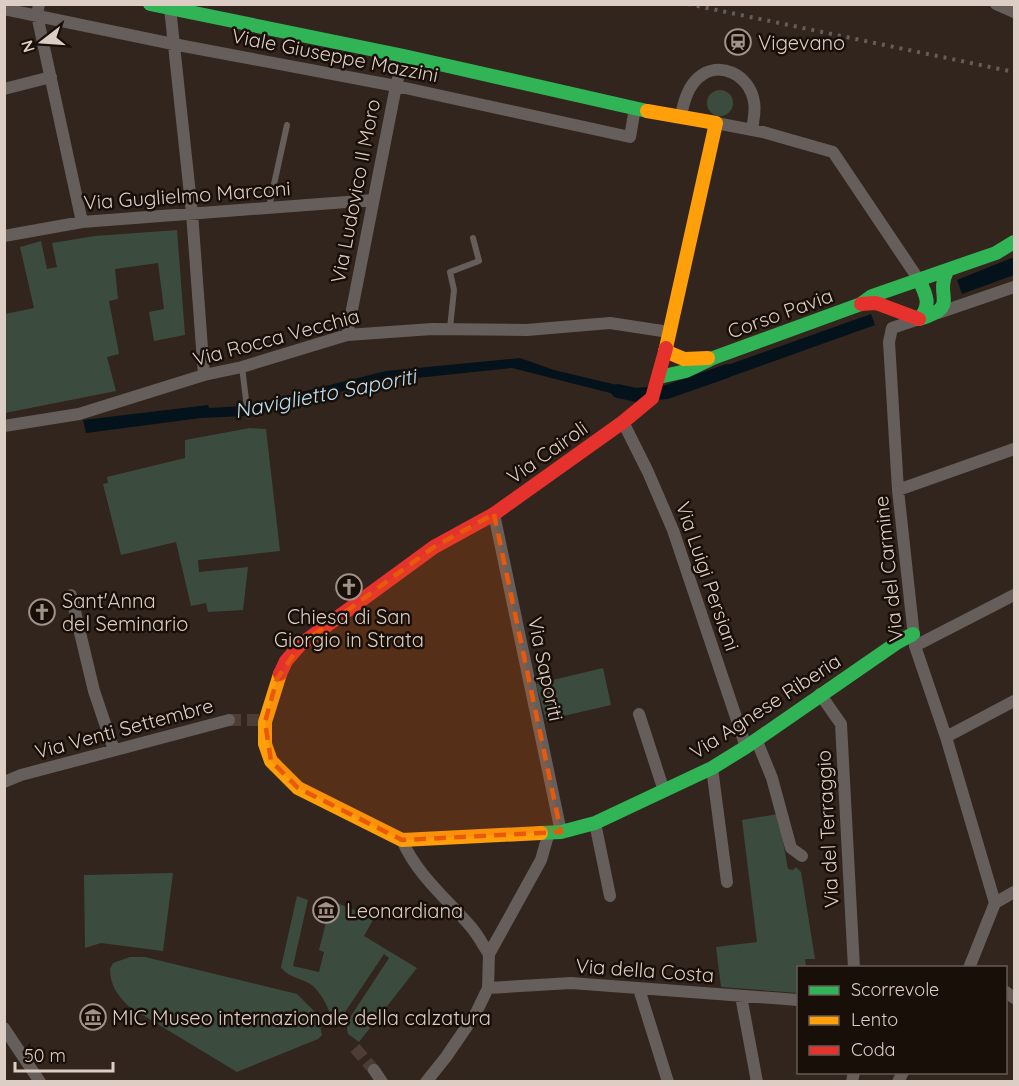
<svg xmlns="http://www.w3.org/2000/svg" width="1019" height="1086" viewBox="0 0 1019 1086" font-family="Quicksand,sans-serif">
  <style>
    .green { fill: #3b4c3f }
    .water { fill: #04131b }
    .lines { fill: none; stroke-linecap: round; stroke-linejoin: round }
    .canal { stroke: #04131b; stroke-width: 14 }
    .street-tunnel { stroke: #4c3e36; stroke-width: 12; stroke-dasharray: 12 6; stroke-linecap: butt }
    .lane { stroke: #665e5b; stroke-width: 6 }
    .street { stroke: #665e5b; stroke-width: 12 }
    .fast { stroke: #30b455; stroke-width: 14 }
    .slow { stroke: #ff9f0a; stroke-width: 14 }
    .jam { stroke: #e5322d; stroke-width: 14 }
    .rail { stroke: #665d59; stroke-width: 4; stroke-dasharray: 3 6; stroke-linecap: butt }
    .marked { fill: #e8590c; fill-opacity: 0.2; stroke: #e8590c; stroke-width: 4.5; stroke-dasharray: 12 8; stroke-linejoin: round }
    .labels { text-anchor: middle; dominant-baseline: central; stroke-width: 5; stroke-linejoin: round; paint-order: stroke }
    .poi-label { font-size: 20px; fill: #ddcec5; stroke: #190f09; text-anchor: start }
    .street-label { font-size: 20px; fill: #ddcec5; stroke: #190f09 }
    .water-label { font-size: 21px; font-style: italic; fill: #b9e2f7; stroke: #190f09 }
  </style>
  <rect width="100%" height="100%" fill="#32251d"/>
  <path class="green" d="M707 103a13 13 0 1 1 26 0a13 13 0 1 1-26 0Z
    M177,230L185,335L154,341L149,312L164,309L158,263L115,269L118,299L109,301L119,354L107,357L116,391L5,413V314L34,308L20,247L41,241L47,269L57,267L52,243L95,236Z
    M250,428L266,429L280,551L198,560L199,572L248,567L243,610L208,612L206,603L191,606L176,542L121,555L103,484L108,483L107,477L185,458V440Z
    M603,668L611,705L546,720L536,684Z
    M778,814L788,869L793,870L796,867L801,872L815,959H805L806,967L798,968V993L721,987L716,947L757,942L742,820Z
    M173,873L163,951L101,943L85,948L84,875Z
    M297,896L308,900L293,966L319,972L324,952L319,950L330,907L335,908L337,903L374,918L364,936L417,968L359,1042L348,1034L347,1028L349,1019L389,958L384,954L339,1021L335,1023C329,1011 323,995 313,986C303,978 288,978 281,967Z
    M130,957H145L297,994L318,1015L322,1035L318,1039L237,1072L131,1008C119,998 110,986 110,969L113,963Z"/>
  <path class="water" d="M1014,257V275L962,294L957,280Z
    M871,314L875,325L713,383L708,372Z
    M520,358L554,370L638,390L634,399L512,368L378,382L251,415L249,405L386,371Z
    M698,375L704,383L665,398L669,388Z
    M208,405L209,408L243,406L244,416L201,418L86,433L83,420Z"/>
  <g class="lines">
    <path class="canal" d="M618,391L636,395L667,392L727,371"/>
    <path class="street-tunnel" d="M229,720H259
      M355,1048L374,1070"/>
    <path class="lane" d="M269,207L287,125
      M450,328L454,290L450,272L479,261L473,238
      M242,367L248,416"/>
    <path class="street" d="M39,4L37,15L82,222
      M996,4L1014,12
      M170,8L192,213L204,375
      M4,9L173,44L396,86L630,137L635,108
      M4,89L51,77
      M681,117C683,104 688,87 698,78C719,59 750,75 754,102C756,111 753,121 752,130
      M716,123L763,132L833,152L919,280
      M4,236L82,222L373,200
      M938,313L1014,287
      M919,319L892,328L889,342L898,490L915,646L946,737L995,903
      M347,335L396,86L404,56
      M623,422L648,472L673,530L746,747
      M4,426L79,414L204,375L242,367L347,335L432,329L527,330L610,323L669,332
      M898,490L1014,449
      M494,514L561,832
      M71,595L94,691L114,750
      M915,646L1014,595
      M820,694L841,724L854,968
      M639,714L664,791
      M946,737L1014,701
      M756,739L772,778L791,848L802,856
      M712,768L727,882
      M4,782L21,775L229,720
      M595,823L610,896
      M402,840C417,875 446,898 471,927C478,935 483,945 489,954
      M969,968L995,903L1014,892
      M488,988L571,983L798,1000
      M639,989L668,1082
      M1006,992L1014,998
      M741,996L757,1082
      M4,1028L40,1082
      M374,1070L382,1082
      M426,1082L446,1057L476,1013L488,988L489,954L541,860L549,832
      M852,1082L854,1072
      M898,1082L903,1072"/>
    <path class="fast" d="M150,4L404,56L647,111
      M919,280C926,294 932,306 919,319
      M919,319C961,307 934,297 947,271
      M659,377L686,371L713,358L861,304L872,296L996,253L1014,242
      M541,833L561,832L595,823L712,768L746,747L898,642L913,634"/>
    <path class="slow" d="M647,111L716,123L666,348
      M665,351L684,359L708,358
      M280,674L265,722V744L271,761L298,788L402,840L541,833"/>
    <path class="jam" d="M861,304L876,303L919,319
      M280,674L286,661L300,645L434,547L494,514L623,422L652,398L666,348"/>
    <path class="rail" d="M688,4L1014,72"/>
  </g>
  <path class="marked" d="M494,514L561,832L402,840L298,788L271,761L265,722L277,679L300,645L434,547Z"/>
  <defs>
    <g id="station-ring" transform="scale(1.35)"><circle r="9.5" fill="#190f09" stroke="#a1938a" stroke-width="1.5"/><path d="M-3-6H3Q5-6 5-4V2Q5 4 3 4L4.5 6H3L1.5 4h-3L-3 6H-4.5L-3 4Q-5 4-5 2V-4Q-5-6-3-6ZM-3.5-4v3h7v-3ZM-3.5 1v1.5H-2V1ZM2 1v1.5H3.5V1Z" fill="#a1938a"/></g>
    <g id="church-ring" transform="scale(1.35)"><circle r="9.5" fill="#190f09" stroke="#a1938a" stroke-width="1.5"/><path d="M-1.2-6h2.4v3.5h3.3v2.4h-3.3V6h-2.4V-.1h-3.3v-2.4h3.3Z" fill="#a1938a"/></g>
    <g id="museum-ring" transform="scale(1.35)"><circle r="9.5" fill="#190f09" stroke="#a1938a" stroke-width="1.5"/><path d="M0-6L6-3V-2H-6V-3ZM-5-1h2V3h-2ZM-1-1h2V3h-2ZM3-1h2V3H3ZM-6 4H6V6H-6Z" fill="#a1938a"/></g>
  </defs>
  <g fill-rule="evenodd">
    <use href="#station-ring" x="738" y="42"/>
    <use href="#church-ring" x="349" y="587"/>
    <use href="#church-ring" x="42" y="612"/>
    <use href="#museum-ring" x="326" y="910"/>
    <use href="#museum-ring" x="93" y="1017"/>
  </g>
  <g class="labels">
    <g class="poi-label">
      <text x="758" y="42">Vigevano</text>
      <text x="62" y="600">Sant'Anna<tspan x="62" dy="23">del Seminario</tspan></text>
      <text x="349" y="616" text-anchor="middle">Chiesa di San<tspan x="349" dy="23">Giorgio in Strata</tspan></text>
      <text x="346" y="910">Leonardiana</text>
      <text x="112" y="1017">MIC Museo internazionale della calzatura</text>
    </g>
    <g class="street-label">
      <text transform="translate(335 55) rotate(11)">Viale Giuseppe Mazzini</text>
      <text transform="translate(355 191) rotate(-79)">Via Ludovico Il Moro</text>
      <text transform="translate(187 195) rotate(-4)">Via Guglielmo Marconi</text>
      <text transform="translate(780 313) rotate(-20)">Corso Pavia</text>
      <text transform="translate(276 337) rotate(-15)">Via Rocca Vecchia</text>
      <text transform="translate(547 452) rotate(-35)">Via Cairoli</text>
      <text transform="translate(888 569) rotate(-96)">Via del Carmine</text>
      <text transform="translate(708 576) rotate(71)">Via Luigi Persiani</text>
      <text transform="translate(546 669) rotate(78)">Via Saporiti</text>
      <text transform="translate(765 706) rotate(-33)">Via Agnese Riberia</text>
      <text transform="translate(124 728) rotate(-15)">Via Venti Settembre</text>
      <text transform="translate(827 829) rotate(-93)">Via del Terraggio</text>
      <text transform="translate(645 970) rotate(4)">Via della Costa</text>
    </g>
    <g class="water-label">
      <text transform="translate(325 393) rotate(-11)">Naviglietto Saporiti</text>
    </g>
  </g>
  <rect width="1019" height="1086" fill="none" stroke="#ddcec5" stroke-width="12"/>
  <rect x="797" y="966" width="210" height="108" fill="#190f09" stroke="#675b54" stroke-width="1.5"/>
  <rect x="809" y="986" width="30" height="9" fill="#30b455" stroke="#675b54" stroke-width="1.5"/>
  <text x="851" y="996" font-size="18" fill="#ddcec5">Scorrevole</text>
  <rect x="809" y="1016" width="30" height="9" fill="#ff9f0a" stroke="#675b54" stroke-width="1.5"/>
  <text x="851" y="1026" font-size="18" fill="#ddcec5">Lento</text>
  <rect x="809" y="1046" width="30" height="9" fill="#e5322d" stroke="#675b54" stroke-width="1.5"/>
  <text x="851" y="1056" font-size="18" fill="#ddcec5">Coda</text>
  <g transform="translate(42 42) rotate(253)" stroke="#190f09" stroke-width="4.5" paint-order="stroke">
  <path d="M0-4.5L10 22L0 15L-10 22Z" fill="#ddcec5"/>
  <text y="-9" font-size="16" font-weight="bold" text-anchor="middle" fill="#ddcec5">N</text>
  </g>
  <path d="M15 1062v9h98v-9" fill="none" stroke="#ddcec5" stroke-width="3"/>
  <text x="24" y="1062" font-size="18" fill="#ddcec5" stroke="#190f09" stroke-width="4.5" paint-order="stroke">50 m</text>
</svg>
